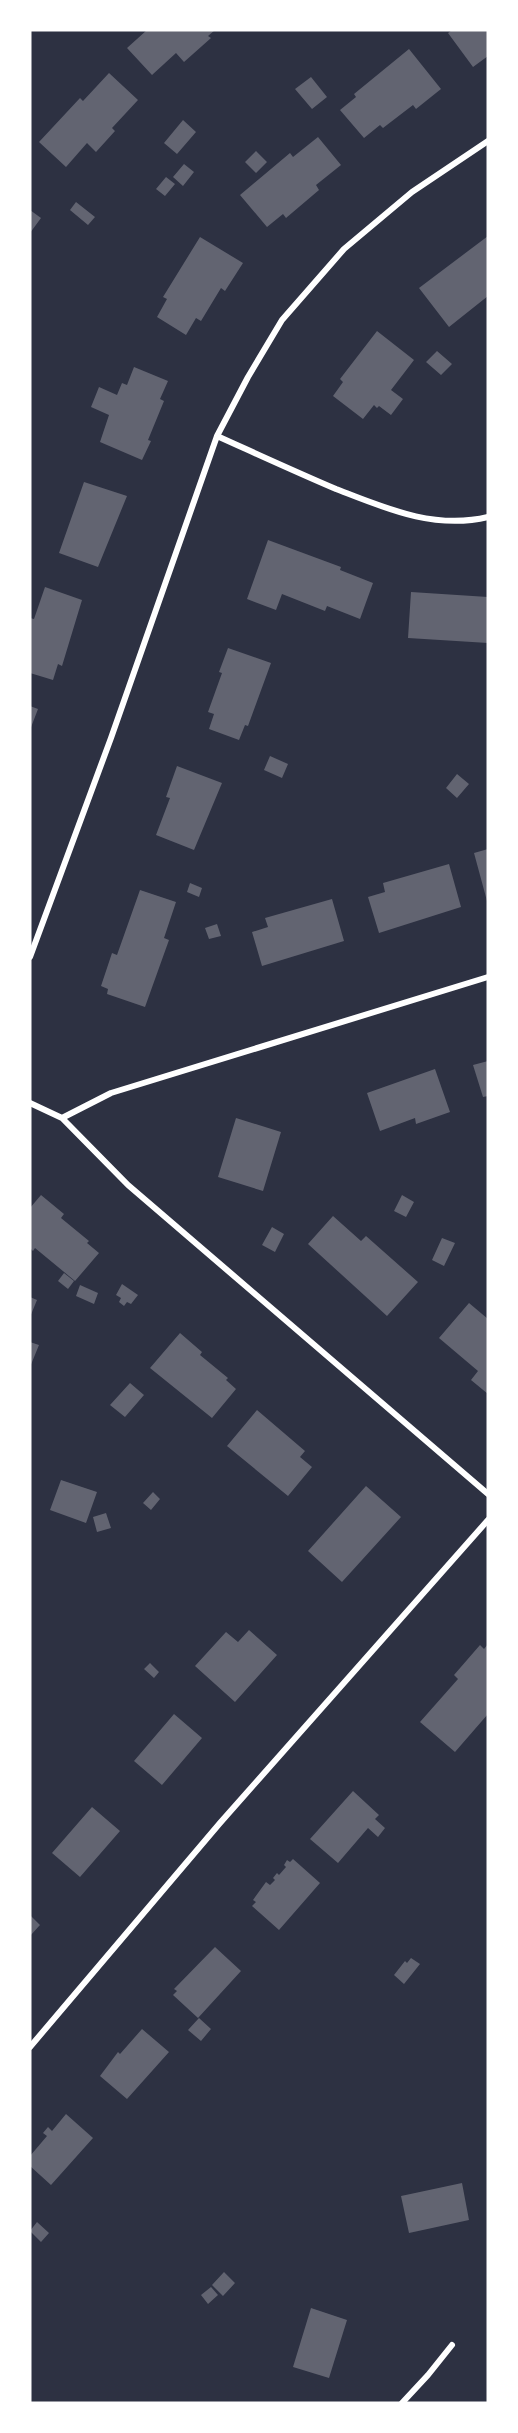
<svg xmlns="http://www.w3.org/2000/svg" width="518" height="2433" viewBox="0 0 518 2433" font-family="'Libre Baskerville',serif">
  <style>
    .building { fill: #626471 }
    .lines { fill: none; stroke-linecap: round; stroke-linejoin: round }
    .minor { stroke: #fff; stroke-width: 6 }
  </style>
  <rect width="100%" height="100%" fill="#2d3142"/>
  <path class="building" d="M147,30H215L208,36L211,38L184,62L176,53L152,75L127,48Z
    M452,30H488V56L473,67L448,33Z
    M409,49L441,89L416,109L413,105L383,128L380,125L364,138L340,110L356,97L354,94Z
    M109,73L138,100L112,128L115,131L96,152L87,143L66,167L39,142L80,98L83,101Z
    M311,77L327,97L312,109L295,89Z
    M183,120L196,132L177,154L164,143Z
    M318,137L341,165L316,185L319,190L286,218L283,214L267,227L240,195L290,153L293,157Z
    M256,151L267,162L256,173L245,162Z
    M184,164L194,172L183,186L173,177Z
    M166,177L175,184L165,196L156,189Z
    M76,202L95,217L88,225L70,210Z
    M30,210L41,218L30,233Z
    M488,236V296L449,327L419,288Z
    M200,237L243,263L225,291L221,288L201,321L196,318L186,335L157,317L167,299L163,297Z
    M377,331L414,360L391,390L403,399L391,415L379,406L377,408L374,405L363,419L333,396L343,382L340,379Z
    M437,351L452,364L441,375L426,362Z
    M134,367L168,381L160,399L164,401L148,440L151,441L142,460L100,442L109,415L91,407L99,387L117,395L122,383L127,385Z
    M84,482L127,496L98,567L59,553Z
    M268,540L341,567L340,570L373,583L360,619L327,606L325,611L282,594L276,610L247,599Z
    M45,587L82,600L62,666L58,664L53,680L30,673V618L34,619Z
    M411,592L488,597V643L408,638Z
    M228,648L271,663L248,726L245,725L239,740L209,729L214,714L208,712L222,673L219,672Z
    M30,706L38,709L30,730Z
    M270,756L288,764L282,778L264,770Z
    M177,766L222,783L194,850L156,835L170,798L166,797Z
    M457,774L469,784L457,798L446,788Z
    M488,849V901H487L474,853Z
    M449,864L461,907L379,933L368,897L385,892L383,883Z
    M190,883L202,888L199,897L187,892Z
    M140,890L176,902L164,938L169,940L145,1007L107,994L108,989L101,986L112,953L117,955Z
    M332,899L344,941L262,966L252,932L268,927L265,918Z
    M217,924L221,936L209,939L205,928Z
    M488,1061V1096L483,1097L473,1065Z
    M435,1069L450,1112L416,1124L415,1118L380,1131L367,1093Z
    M236,1118L281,1132L263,1191L218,1177Z
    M41,1195L64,1214L61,1218L89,1241L87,1243L99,1253L75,1281L35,1248L33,1251L30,1248V1208Z
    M402,1195L414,1202L406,1217L394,1211Z
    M333,1216L361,1241L366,1236L418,1282L387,1316L308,1244Z
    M272,1227L284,1234L275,1252L262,1245Z
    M442,1238L455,1243L444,1266L432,1260Z
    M64,1273L74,1281L68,1289L58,1281Z
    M122,1284L138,1295L131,1304L127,1302L124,1306L119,1302L121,1298L116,1295Z
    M80,1285L98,1293L94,1304L76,1296Z
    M30,1297L37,1300L30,1317Z
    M469,1303L488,1319V1394L471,1380L478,1371L439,1338Z
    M180,1333L202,1352L200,1355L228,1378L226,1380L236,1389L212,1418L150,1368Z
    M30,1342L39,1345L30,1367Z
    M130,1383L144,1395L125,1417L110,1405Z
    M257,1410L305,1451L300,1457L312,1467L288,1496L227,1446Z
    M61,1480L97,1492L86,1523L50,1510Z
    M366,1486L401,1517L342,1582L308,1551Z
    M153,1492L160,1499L151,1510L143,1503Z
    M106,1513L111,1528L97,1532L93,1517Z
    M249,1630L277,1655L235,1702L195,1666L226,1632L238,1642Z
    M488,1644V1714L455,1752L420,1722L458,1679L454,1675L480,1645L484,1649Z
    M150,1663L159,1672L154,1678L144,1669Z
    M174,1714L202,1738L162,1785L134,1761Z
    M353,1791L379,1815L375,1819L385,1828L378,1837L368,1828L338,1863L310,1839Z
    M92,1807L120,1831L80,1877L52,1853Z
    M293,1859L320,1883L279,1930L252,1906L256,1902L253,1900L266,1882L270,1885L275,1880L273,1878L277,1873L279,1875L286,1867L284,1865L287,1860L290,1862Z
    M30,1915L40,1925L30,1936Z
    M215,1947L241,1971L198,2018L173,1995L177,1991L174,1989Z
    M411,1958L420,1964L404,1984L394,1975L405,1961L407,1963Z
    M199,2018L211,2029L201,2041L188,2030Z
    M142,2029L169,2052L127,2099L100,2076L118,2052L120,2054Z
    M66,2114L93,2138L51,2185L30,2166V2156L47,2136L43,2133L48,2127L52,2131Z
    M462,2183L469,2220L409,2233L401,2196Z
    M37,2222L49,2233L41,2242L30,2231Z
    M224,2272L235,2283L223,2296L212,2285Z
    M211,2287L218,2295L208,2304L201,2295Z
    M311,2308L347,2320L329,2378L293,2367Z"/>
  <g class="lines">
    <path class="minor" d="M217,436C257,454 296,472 336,489C385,508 434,530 488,517
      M30,957L111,738L217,436L248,377L282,320L344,249L412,192L488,141
      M30,1103L62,1118L128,1185L488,1494
      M62,1118L111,1093L488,977
      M30,2047L220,1823L488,1520
      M402,2403L428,2375L452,2345"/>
  </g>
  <rect width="518" height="2433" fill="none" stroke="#ffffff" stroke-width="63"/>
</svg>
